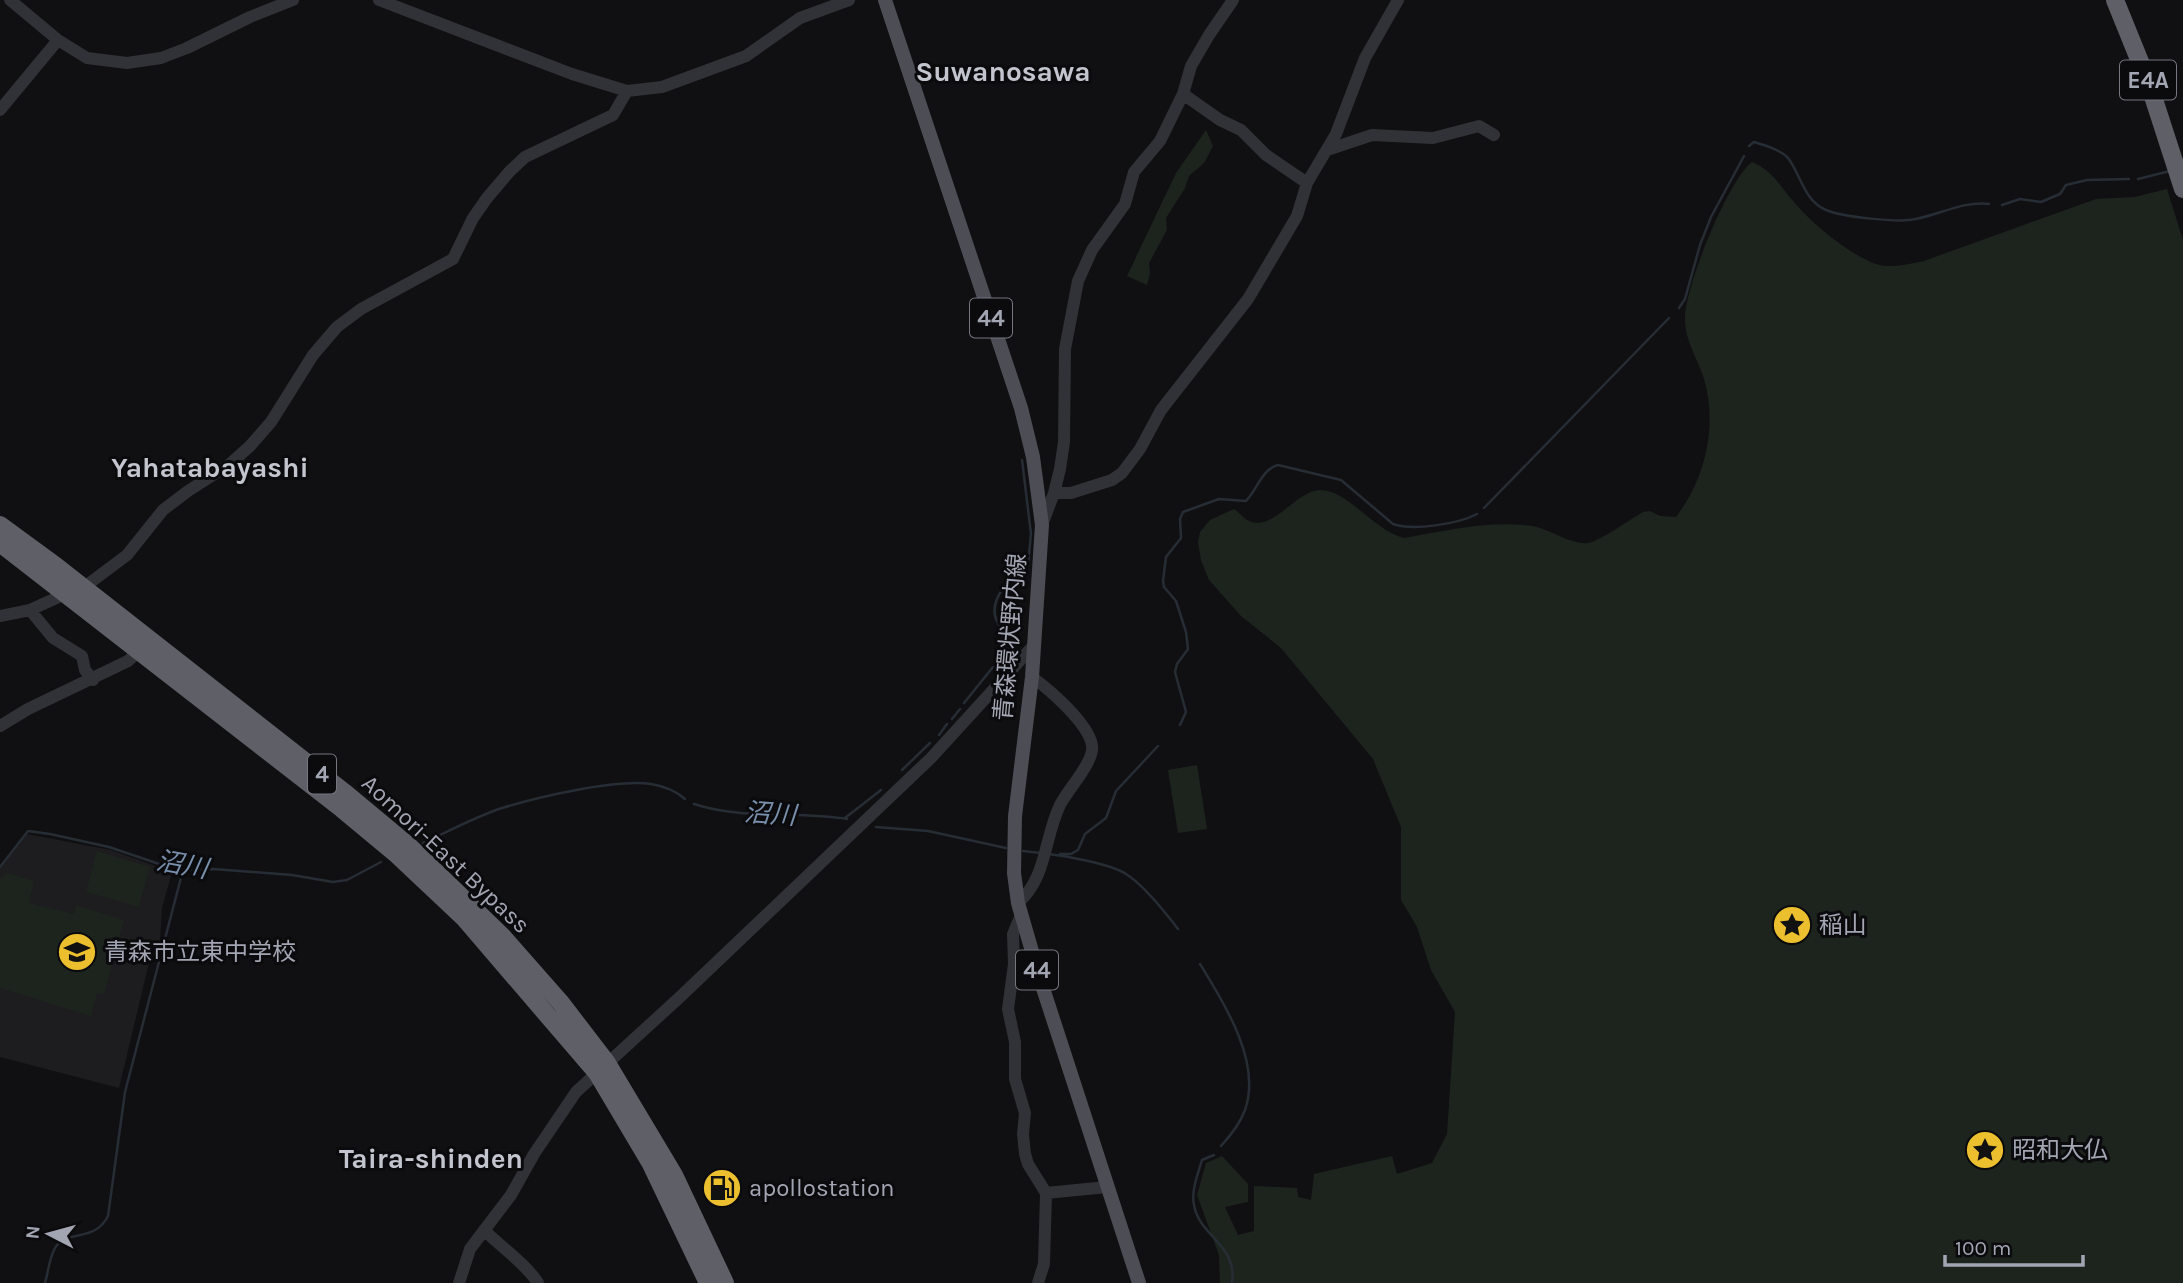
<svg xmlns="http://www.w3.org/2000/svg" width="2183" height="1283" viewBox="0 0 2183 1283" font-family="Karla,'Noto Sans JP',sans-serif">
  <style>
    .built { fill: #1d1c1f }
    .green { fill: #1d241e }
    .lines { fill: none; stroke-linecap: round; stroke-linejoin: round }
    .stream { stroke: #272d35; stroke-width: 2.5 }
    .minor { stroke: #313237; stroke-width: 12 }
    .major { stroke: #4d4e55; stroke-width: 14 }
    .highway { stroke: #5e5f67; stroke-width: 18 }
    .labels { text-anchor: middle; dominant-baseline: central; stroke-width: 6; stroke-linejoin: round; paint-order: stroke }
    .shield { fill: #0b0b0d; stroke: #757780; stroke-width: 2 }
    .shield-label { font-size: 23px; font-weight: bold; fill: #a2a5b2 }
    .street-label { font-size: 24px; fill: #a2a5b2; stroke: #0b0b0d }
    .poi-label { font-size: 24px; fill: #a2a5b2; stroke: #0b0b0d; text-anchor: start }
    .water-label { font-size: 26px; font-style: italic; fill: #7990ad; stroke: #0b0b0d }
    .quarter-label { font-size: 28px; font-weight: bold; fill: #c3c5ce; stroke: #0b0b0d }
  </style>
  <rect width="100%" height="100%" fill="#101012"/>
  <path class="built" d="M27,834L111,850L172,872L162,908L160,941L149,963L119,1088L0,1057V868Z"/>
  <path class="green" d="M1206,130L1213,146L1204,163L1189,176L1185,188L1166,218L1167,230L1149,263L1150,273L1147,285L1127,276L1176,173Z
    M1752,162C1772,170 1780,186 1794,202C1811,223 1850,255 1876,264C1891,269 1909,264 1924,261L2096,199L2135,197L2167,189L2183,240V1283H1220L1219,1255L1197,1195L1206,1163L1222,1156L1248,1184V1202L1225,1207L1238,1235L1254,1231V1186L1297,1188L1298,1197L1311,1200L1314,1174L1392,1156L1397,1174L1432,1163L1447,1134L1455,1012L1431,970L1417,927L1401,900V827L1373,759L1281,648L1241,616L1209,580L1201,560L1198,542L1200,532L1210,520L1234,509C1239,512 1242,517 1247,520C1272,534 1295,491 1320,490C1348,490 1373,530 1404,538C1445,531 1490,520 1532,526C1551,529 1575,548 1592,542C1604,538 1631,519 1643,512L1650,511L1660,516L1676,517C1705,479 1718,426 1704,379C1698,359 1684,339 1685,318C1685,287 1728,180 1752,162Z
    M1197,765L1207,829L1178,833L1168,770Z
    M97,851L150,867L139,907L86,892Z
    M7,873L34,881L29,903L74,914L76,905L124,920L104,994L97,993L91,1016L0,988V878Z"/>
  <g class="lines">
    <path class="stream" d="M1749,146L1754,142C1764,145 1782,150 1788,158C1801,175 1804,201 1826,210C1842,217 1899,223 1916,219C1941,214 1963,201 1989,204
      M2138,179L2170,171
      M2002,205L2020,199L2041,202L2060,194L2066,185L2087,180L2129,179
      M1679,308L1685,299L1700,245L1711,217L1744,156
      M1484,508L1669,318
      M1000,659L1009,650C1007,638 1001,629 996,619C988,598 1013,575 1028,564L1031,534L1022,460
      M964,703L993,667
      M952,719L960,709
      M1180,725L1186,712L1175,672L1177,664L1188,649L1186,632L1176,601L1164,587L1163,581L1166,557L1181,538L1180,519L1183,512L1219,499L1246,501C1257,490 1262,469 1278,465L1341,480L1393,524C1413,531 1458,524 1477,514
      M939,735L947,724
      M902,770L930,743
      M694,804C743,820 796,811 847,819
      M845,818L881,790
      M876,827L928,831L1006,848
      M423,843C449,831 475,817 502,808C538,797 615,779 651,784C663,786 676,791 685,799
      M1023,851L1041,853
      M1048,854C1066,856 1111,864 1126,874C1144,885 1165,912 1178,929
      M1060,854H1071L1078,850L1085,834L1106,818L1116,791L1158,746
      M0,867L28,831L50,834L109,847L177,870L213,869L292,875L333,882L347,880L381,862
      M1200,964C1224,1003 1262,1062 1245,1110C1240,1124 1231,1135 1221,1146
      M1214,1155L1202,1160C1198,1174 1191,1190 1194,1205C1199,1236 1238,1245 1232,1283
      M45,1283C48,1273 49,1260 54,1250C64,1228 94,1244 108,1216L125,1092L183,870"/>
    <path class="minor" d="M10,0L58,40L87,58L127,63L161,58L187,48L250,17L293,0
      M379,0L572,74L627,91L662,87L746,56L800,18L849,0
      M1183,94L1220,120L1241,130L1266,155L1307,183
      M0,110L58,40
      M1327,150L1372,135L1433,138L1479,126L1494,135
      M1054,493H1071L1112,480L1122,473L1140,449L1161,410L1248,299L1297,216L1307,183L1336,134L1365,58L1398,0
      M1042,525L1054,493L1060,469L1064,442L1065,349L1078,281L1092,250L1125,204L1134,172L1160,141L1183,94L1191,66L1209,35L1233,0
      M30,610L53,638L82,656L85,670L93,680
      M0,616L30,610L65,594L83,588L127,555L163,510L188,491L230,464L250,446L271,422L313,355L337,327L361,309L453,259L473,218L487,198L510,171L525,157L613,115L627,91
      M0,726L28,709L128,661L138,652
      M1018,903C1047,878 1044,838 1060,805C1068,789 1095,761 1092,745C1088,723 1050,690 1032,677
      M1021,915L1013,934L1014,964L1008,1009L1015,1042V1079L1025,1113L1023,1134L1025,1154L1028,1164L1046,1193L1044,1264L1038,1283
      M1046,1193L1107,1187
      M484,1230C500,1246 527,1265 538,1283
      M459,1283L470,1249L511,1195L534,1154L576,1092L680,997L931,758L1034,645"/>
    <path class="major" d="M885,0L1021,408L1033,457L1042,525L1032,677L1015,816L1014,873L1018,903L1040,979L1139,1283"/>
    <path class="highway" d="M2115,0L2149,84L2183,189
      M0,525L56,566L344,792L410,847L502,936L561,1003L607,1063L674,1175L725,1283
      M0,543L342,809L395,853L464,918L597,1073L651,1164L708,1283"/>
  </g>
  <defs>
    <g id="sight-disc" transform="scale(2.0125)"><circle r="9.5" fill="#ecbf2e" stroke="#0b0b0d"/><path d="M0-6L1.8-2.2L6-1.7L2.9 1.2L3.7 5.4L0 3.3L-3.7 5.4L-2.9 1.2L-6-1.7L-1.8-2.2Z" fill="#111"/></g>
    <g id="school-disc" transform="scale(2.0125)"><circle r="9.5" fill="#ecbf2e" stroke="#0b0b0d"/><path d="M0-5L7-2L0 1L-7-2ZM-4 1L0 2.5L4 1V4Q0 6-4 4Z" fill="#111"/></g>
    <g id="fuel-disc" transform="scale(2.0125)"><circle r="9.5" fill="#ecbf2e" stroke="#0b0b0d"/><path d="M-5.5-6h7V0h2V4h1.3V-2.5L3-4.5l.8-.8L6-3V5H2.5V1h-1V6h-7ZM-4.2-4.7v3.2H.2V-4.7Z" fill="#111"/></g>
  </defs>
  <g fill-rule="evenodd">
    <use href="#sight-disc" x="1792" y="925"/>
    <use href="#school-disc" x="77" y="952"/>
    <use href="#sight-disc" x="1985" y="1150"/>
    <use href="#fuel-disc" x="722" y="1188"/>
  </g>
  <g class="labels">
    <g class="shield">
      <rect x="2120" y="60.5" width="56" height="39" rx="5"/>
      <rect x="970" y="298.5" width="42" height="39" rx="5"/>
      <rect x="308" y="754.5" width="28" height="39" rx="5"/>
      <rect x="1016" y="950.5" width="42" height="39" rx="5"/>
    </g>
    <g class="shield-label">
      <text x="2148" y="80">E4A</text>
      <text x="991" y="318">44</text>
      <text x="322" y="774">4</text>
      <text x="1037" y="970">44</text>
    </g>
    <g class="street-label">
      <text transform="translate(1010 637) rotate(-85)">青森環状野内線</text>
      <text transform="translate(446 854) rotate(43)">Aomori-East Bypass</text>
    </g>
    <g class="poi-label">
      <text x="1819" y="925">稲山</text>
      <text x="104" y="952">青森市立東中学校</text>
      <text x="2012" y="1150">昭和大仏</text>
      <text x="749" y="1188">apollostation</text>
    </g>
    <g class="water-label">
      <text transform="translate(770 814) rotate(4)">沼川</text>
      <text transform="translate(182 865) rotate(10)">沼川</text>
    </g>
    <g class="quarter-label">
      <text x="1003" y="71">Suwanosawa</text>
      <text x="210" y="467">Yahatabayashi</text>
      <text x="431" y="1158">Taira-shinden</text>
    </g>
  </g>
  <g transform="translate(49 1234) rotate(276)" stroke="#0b0b0d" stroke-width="5" paint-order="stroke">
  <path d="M0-5L12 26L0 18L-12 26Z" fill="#a2a5b2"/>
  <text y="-10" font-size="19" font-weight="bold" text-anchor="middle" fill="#a2a5b2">N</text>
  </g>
  <path d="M1945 1255v10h138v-10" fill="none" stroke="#a2a5b2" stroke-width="3.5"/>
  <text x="1955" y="1255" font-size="21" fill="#a2a5b2" stroke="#0b0b0d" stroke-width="5" paint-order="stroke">100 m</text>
</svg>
